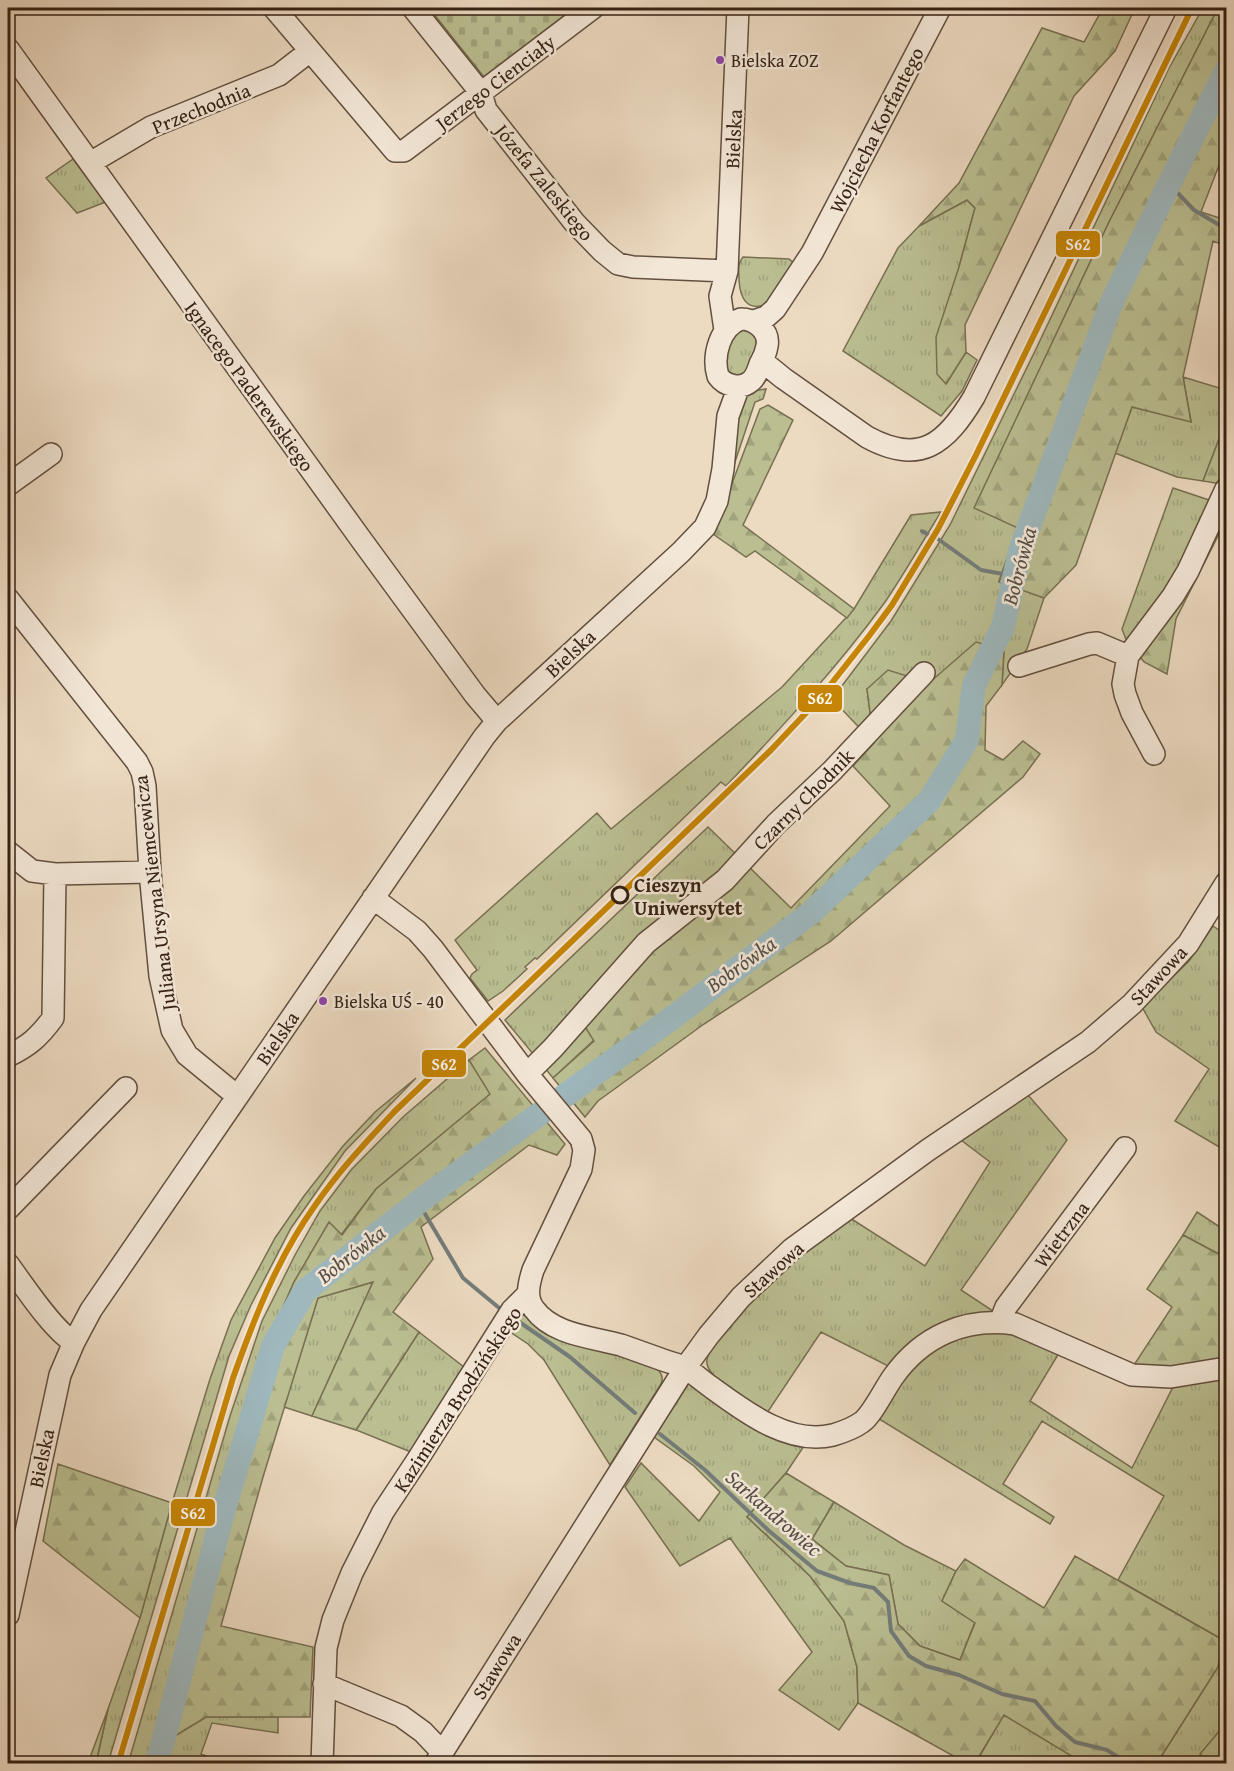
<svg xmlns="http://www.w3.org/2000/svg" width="1234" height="1771" viewBox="0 0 1234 1771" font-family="'Gentium Book Plus',serif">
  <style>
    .grass { fill: url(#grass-tufts); stroke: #787052; stroke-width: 1.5 }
    .forest { fill: url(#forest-firs); stroke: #787052; stroke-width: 1.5 }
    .cemetery { fill: url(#cemetery-stones); stroke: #787052; stroke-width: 1.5 }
    .garden { fill: #babe91; stroke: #787052; stroke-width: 1.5 }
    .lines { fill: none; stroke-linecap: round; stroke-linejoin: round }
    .stream { stroke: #747c7a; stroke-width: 4 }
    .river { stroke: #9eb8be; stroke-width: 24 }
    .minor-casing { stroke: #634f3f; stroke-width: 24 }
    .minor { stroke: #f3e7d7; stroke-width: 21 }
    .rail-1-casing { stroke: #f3e7d7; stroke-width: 10 }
    .rail-1 { stroke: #c68505; stroke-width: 6 }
    .bus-dot { fill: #8e44ad; stroke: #f3e7d7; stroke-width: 2 }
    .stop-dot { fill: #f3e7d7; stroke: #352114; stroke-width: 3 }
    .labels { text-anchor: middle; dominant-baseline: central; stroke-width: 5; stroke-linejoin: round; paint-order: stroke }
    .bus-label { font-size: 18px; fill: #352114; stroke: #f3e7d7; text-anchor: start }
    .street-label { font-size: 20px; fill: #352114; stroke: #f3e7d7 }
    .stop-label { font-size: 20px; font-weight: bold; fill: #352114; stroke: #f3e7d7; text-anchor: start }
    .water-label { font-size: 21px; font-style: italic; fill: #544e47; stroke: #f3e7d7 }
    .line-badge { stroke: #f3e7d7; stroke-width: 2 }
    .badge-label { font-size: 16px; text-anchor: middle; font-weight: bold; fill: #fff }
  </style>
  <defs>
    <pattern id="grass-tufts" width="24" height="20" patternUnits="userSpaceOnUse" patternTransform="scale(1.5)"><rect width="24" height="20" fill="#babe91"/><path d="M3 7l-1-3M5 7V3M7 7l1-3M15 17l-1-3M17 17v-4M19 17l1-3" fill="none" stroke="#a0a37c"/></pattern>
    <pattern id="forest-firs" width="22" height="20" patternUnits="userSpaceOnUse" patternTransform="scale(1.5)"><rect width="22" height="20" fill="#babe91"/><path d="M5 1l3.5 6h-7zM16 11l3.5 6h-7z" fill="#a0a37c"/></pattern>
    <pattern id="cemetery-stones" width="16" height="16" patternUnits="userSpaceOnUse" patternTransform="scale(1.5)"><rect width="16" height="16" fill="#babe91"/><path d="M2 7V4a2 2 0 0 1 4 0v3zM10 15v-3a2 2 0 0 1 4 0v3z" fill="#a0a37c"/></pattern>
  </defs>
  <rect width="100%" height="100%" fill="#ecdac1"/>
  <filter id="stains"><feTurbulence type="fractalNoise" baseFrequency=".00333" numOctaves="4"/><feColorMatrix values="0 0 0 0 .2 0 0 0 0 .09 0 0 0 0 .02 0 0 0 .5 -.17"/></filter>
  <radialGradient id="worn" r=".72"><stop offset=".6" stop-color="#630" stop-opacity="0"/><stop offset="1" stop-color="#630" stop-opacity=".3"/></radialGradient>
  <path class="grass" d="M1203,8H1218L1109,222L975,508L1018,527L999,581L1044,598L1027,649L1002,685L1004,650L929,683L867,689L874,743L832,699L891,621L950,525L1036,349L1169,68Z
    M73,159L106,202L77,213L46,178Z
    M967,200L975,208L959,267L946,384L966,352L977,360L962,391L941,416L843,351L898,248L919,226Z
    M743,257L789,259L795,264L765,305C746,311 740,297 739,280C739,271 737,264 743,257Z
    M743,330C762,334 757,345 752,359C749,365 748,372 742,375C737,378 733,375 728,373C727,369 724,363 724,358C726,347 733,334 743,330Z
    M1183,377L1226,390V421L1203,481L1177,477L1115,453L1132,407L1191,421Z
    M766,389L763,399L755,402L723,498L730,430L747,392Z
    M1173,488L1215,502L1177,576L1127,642L1122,629Z
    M941,512C922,542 905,573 885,602C837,668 782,727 726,786L721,782L537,959L535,958L525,967L527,969L503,991L488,1001L470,978L472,974L477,970L455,940L597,813L611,829L782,687L854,609L911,515Z
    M708,827L745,863L594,1040L553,1078L505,1020Z
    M1213,926L1226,935V1151L1175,1121L1209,1069L1156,1032L1142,1007L1189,961Z
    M469,1060L491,1094L376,1189L341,1235L329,1223L294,1282L268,1341L230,1464L146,1763L128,1764L230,1416L262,1321L295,1255L320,1211L351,1170L403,1117Z
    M416,1078L345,1151L291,1228L251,1305L229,1356L108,1763L96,1764L108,1709L140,1618L172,1503L210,1379L231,1320L275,1238L304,1196L343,1146L375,1112Z
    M1028,1095L1067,1140L961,1290L996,1313L894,1369L821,1332L767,1413C751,1403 712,1383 707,1364C705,1354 716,1344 721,1336C737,1317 752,1298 770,1281C795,1258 823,1238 850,1218L925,1266L990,1162L961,1140Z
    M1197,1212L1226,1231V1258L1183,1235Z
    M373,1282L312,1416L284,1407L318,1298Z
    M521,1310L656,1367C661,1373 664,1377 661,1384L610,1465L544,1360L528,1344L507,1330Z
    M974,1331L1011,1332L1059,1353L1030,1401L1132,1468L1173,1387L1226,1374V1763H1157L1218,1667L1223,1640L1118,1580L1164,1496L1042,1421L1003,1484L1054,1517L1050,1524L876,1417L915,1356Z
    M419,1332L469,1371L416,1454L356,1430Z
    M690,1381L806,1443L786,1473L747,1517L810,1576L844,1621L857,1667L858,1703L839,1730L779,1690L812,1652L730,1538L680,1566L625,1487L641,1463L699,1521L720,1492L694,1466L654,1437Z
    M834,1502L904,1545L956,1571L942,1601L975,1622L960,1660L920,1646L898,1624L889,1575L846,1566L812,1539Z
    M1004,1714L1079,1760L1083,1763L975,1764Z
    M206,1717H278V1733L212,1723L201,1754L222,1762L221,1763L167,1764L173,1737Z"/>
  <path class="forest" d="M1103,8H1135L1115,51L1074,96L965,325L966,352L946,384L937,374L936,337L959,267L975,208L967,200L919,226L959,183L1042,28L1084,42Z
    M1218,8H1226V147L1201,212L1226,220V246L1213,241L1183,377L1191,422L1132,407L1076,565L1044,598L999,582L1018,528L974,508L1109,222Z
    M768,405L793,420L743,525L854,609L847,618L755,551L746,557L713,534L760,409Z
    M1226,421V474L1221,484L1203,481Z
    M1226,501V520L1176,619L1167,674L1144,662L1137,653Z
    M976,642L1004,650L1002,685L986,706L985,750L1003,760L1023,741L1040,754L1023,777L831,941L704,1024L598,1101L585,1117L553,1078L594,1041L584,1025L646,952L745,863L791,908L890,806L853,766L874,743L867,689L888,670L929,683Z
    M485,1048L565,1144L557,1155L529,1145L421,1227L433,1259L393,1312L419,1332L356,1430L312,1416L373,1282L318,1298L263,1477L221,1626L313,1647L310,1717H206L173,1737L167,1763H146L230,1464L268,1341L294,1282L329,1222L342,1235L376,1189L490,1094L469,1060Z
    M1183,1235L1226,1258V1359L1173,1370L1132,1368L1172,1307L1147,1289Z
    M58,1464L172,1503L140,1618L43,1541Z
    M786,1473L834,1502L812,1539L846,1566L889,1575L898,1624L920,1646L960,1660L975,1623L942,1601L956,1571L965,1559L1044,1608L1075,1556L1223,1640L1218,1667L1157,1763H1083L1004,1715L975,1763H966L858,1703L857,1667L844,1621L810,1576L747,1517Z
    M108,1709L96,1763H88Z"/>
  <path class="cemetery" d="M429,8H574L484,77Z"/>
  <path class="garden" d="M1226,1723V1763H1211L1200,1754Z"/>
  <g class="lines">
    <path class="stream" d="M1169,184L1194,210L1226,229
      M922,531L929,535
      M938,539L981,570L1014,576
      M418,1202L463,1278L504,1312
      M515,1319L570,1357L635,1413
      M660,1434L705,1470L768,1530L817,1571L850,1583L874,1588L888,1602L891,1631L909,1656L926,1666L959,1675L1002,1694L1035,1701L1056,1726L1075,1742L1107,1750L1129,1764"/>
    <path class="river" d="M157,1764L222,1516L273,1346L305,1291L425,1197L676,1015L812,912L929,801L967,740L974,685L1003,627L1020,551L1111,304L1169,184L1226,71"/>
    <g class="minor-casing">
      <path id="minor" d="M274,8L395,151H404L593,8
        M413,8L481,93L486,110L574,222L602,251L618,264L633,267L727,271
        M8,49L360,538L475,695L497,721
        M90,163L151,127L279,75L310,51
        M741,319C755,319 770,331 767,346C766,352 763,359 760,364C758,370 756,377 751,381C741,390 725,386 718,376C712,356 720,326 741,319Z
        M754,321L766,317L775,309L812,253L940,8
        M725,330L720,296L727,271L738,8
        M763,358L767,365L783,378L867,437C920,466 946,444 974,397L1166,8
        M8,485L51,454
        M8,599L137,762L142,772L145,786L150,872L160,976L172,1030L187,1055L237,1096
        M1019,666L1089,644L1097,643L1128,656
        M1154,754L1132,713L1125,694L1123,684L1128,656L1173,596L1188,571L1226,489
        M8,852L32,871L55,874L150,872
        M373,898L417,931L433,949L527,1074L581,1139L584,1150L581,1169L533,1270C529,1283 525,1297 534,1309C553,1335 592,1337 621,1345C635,1350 649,1355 663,1360C670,1363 679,1364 685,1368C694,1373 702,1381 711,1387C744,1411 789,1446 833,1435C843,1432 854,1428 862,1422C872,1415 885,1388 893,1377C922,1336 965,1317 1015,1324L1132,1375L1171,1377L1226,1368
        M8,1056C29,1046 39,1037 53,1018L55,874
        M527,1074L553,1048L646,943L725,880L776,824L832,771L924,673
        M8,1209L126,1088
        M8,1264C22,1283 54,1332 74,1342
        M1000,1322L1006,1307L1125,1148
        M8,1615L60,1375L74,1342L91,1310L484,737L497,721L681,552L705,527L717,501L723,469L728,416L739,386
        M324,1684L401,1716L423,1732L442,1752
        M322,1764L326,1648L333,1620L352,1573L383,1512L418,1459L512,1310L528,1294
        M435,1764L685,1368L709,1335L741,1297L792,1249L928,1150L1088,1042L1132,1004L1188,944L1226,883"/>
    </g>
    <use href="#minor" class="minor"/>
    <g class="rail-1-casing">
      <path id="rail-1" d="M118,1764L233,1378C254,1319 277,1259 314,1207C337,1173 366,1142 394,1112L771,750L820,698L869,636L892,605L938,529L976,455L1192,8"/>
    </g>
    <use href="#rail-1" class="rail-1"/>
  </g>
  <g class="bus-dot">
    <circle cx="720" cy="60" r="5"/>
    <circle cx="323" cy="1001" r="5"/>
  </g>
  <circle class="stop-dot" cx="620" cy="895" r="8"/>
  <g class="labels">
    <g class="bus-label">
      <text x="731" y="60">Bielska ZOZ</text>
      <text x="334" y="1001">Bielska UŚ - 40</text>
    </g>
    <g class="street-label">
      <text transform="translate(495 82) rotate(-37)">Jerzego Cienciały</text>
      <text transform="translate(201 108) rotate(-22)">Przechodnia</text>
      <text transform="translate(876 130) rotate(-63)">Wojciecha Korfantego</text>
      <text transform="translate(733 139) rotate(-87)">Bielska</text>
      <text transform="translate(545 182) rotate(51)">Józefa Zaleskiego</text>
      <text transform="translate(250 386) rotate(54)">Ignacego Paderewskiego</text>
      <text transform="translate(570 653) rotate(-43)">Bielska</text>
      <text transform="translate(803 799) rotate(-45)">Czarny Chodnik</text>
      <text transform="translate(154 893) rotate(-97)">Juliana Ursyna Niemcewicza</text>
      <text transform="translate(1158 975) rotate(-47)">Stawowa</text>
      <text transform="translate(277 1038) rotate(-56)">Bielska</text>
      <text transform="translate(1061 1234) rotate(-53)">Wietrzna</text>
      <text transform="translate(773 1269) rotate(-42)">Stawowa</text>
      <text transform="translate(457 1399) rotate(-57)">Kazimierza Brodzińskiego</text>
      <text transform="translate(41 1458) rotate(-78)">Bielska</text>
      <text transform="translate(496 1666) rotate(-58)">Stawowa</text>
    </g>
    <g class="stop-label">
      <text x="634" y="884">Cieszyn<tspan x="634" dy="23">Uniwersytet</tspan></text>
    </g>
    <g class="water-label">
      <text transform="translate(1019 566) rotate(-75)">Bobrówka</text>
      <text transform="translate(741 964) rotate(-36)">Bobrówka</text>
      <text transform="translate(351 1254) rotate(-38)">Bobrówka</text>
      <text transform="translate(774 1513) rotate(41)">Sarkandrowiec</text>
    </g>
  </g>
  <g class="line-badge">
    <rect x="1055" y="230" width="46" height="28" rx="6" fill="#c68505"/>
    <rect x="797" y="684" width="46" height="29" rx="6" fill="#c68505"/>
    <rect x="421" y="1049" width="46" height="29" rx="6" fill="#c68505"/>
    <rect x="170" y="1498" width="46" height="29" rx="6" fill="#c68505"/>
  </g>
  <g class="badge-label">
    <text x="1078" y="250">S62</text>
    <text x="820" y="704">S62</text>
    <text x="444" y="1070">S62</text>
    <text x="193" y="1519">S62</text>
  </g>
  <rect width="1234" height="1771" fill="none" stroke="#ecdac1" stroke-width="30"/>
  <rect x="9" y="9" width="1216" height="1753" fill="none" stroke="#352114" stroke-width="3"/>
  <rect x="15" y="15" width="1204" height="1741" fill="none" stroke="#352114" stroke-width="1.5"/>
  <rect width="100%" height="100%" filter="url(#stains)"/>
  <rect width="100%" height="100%" fill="url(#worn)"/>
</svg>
